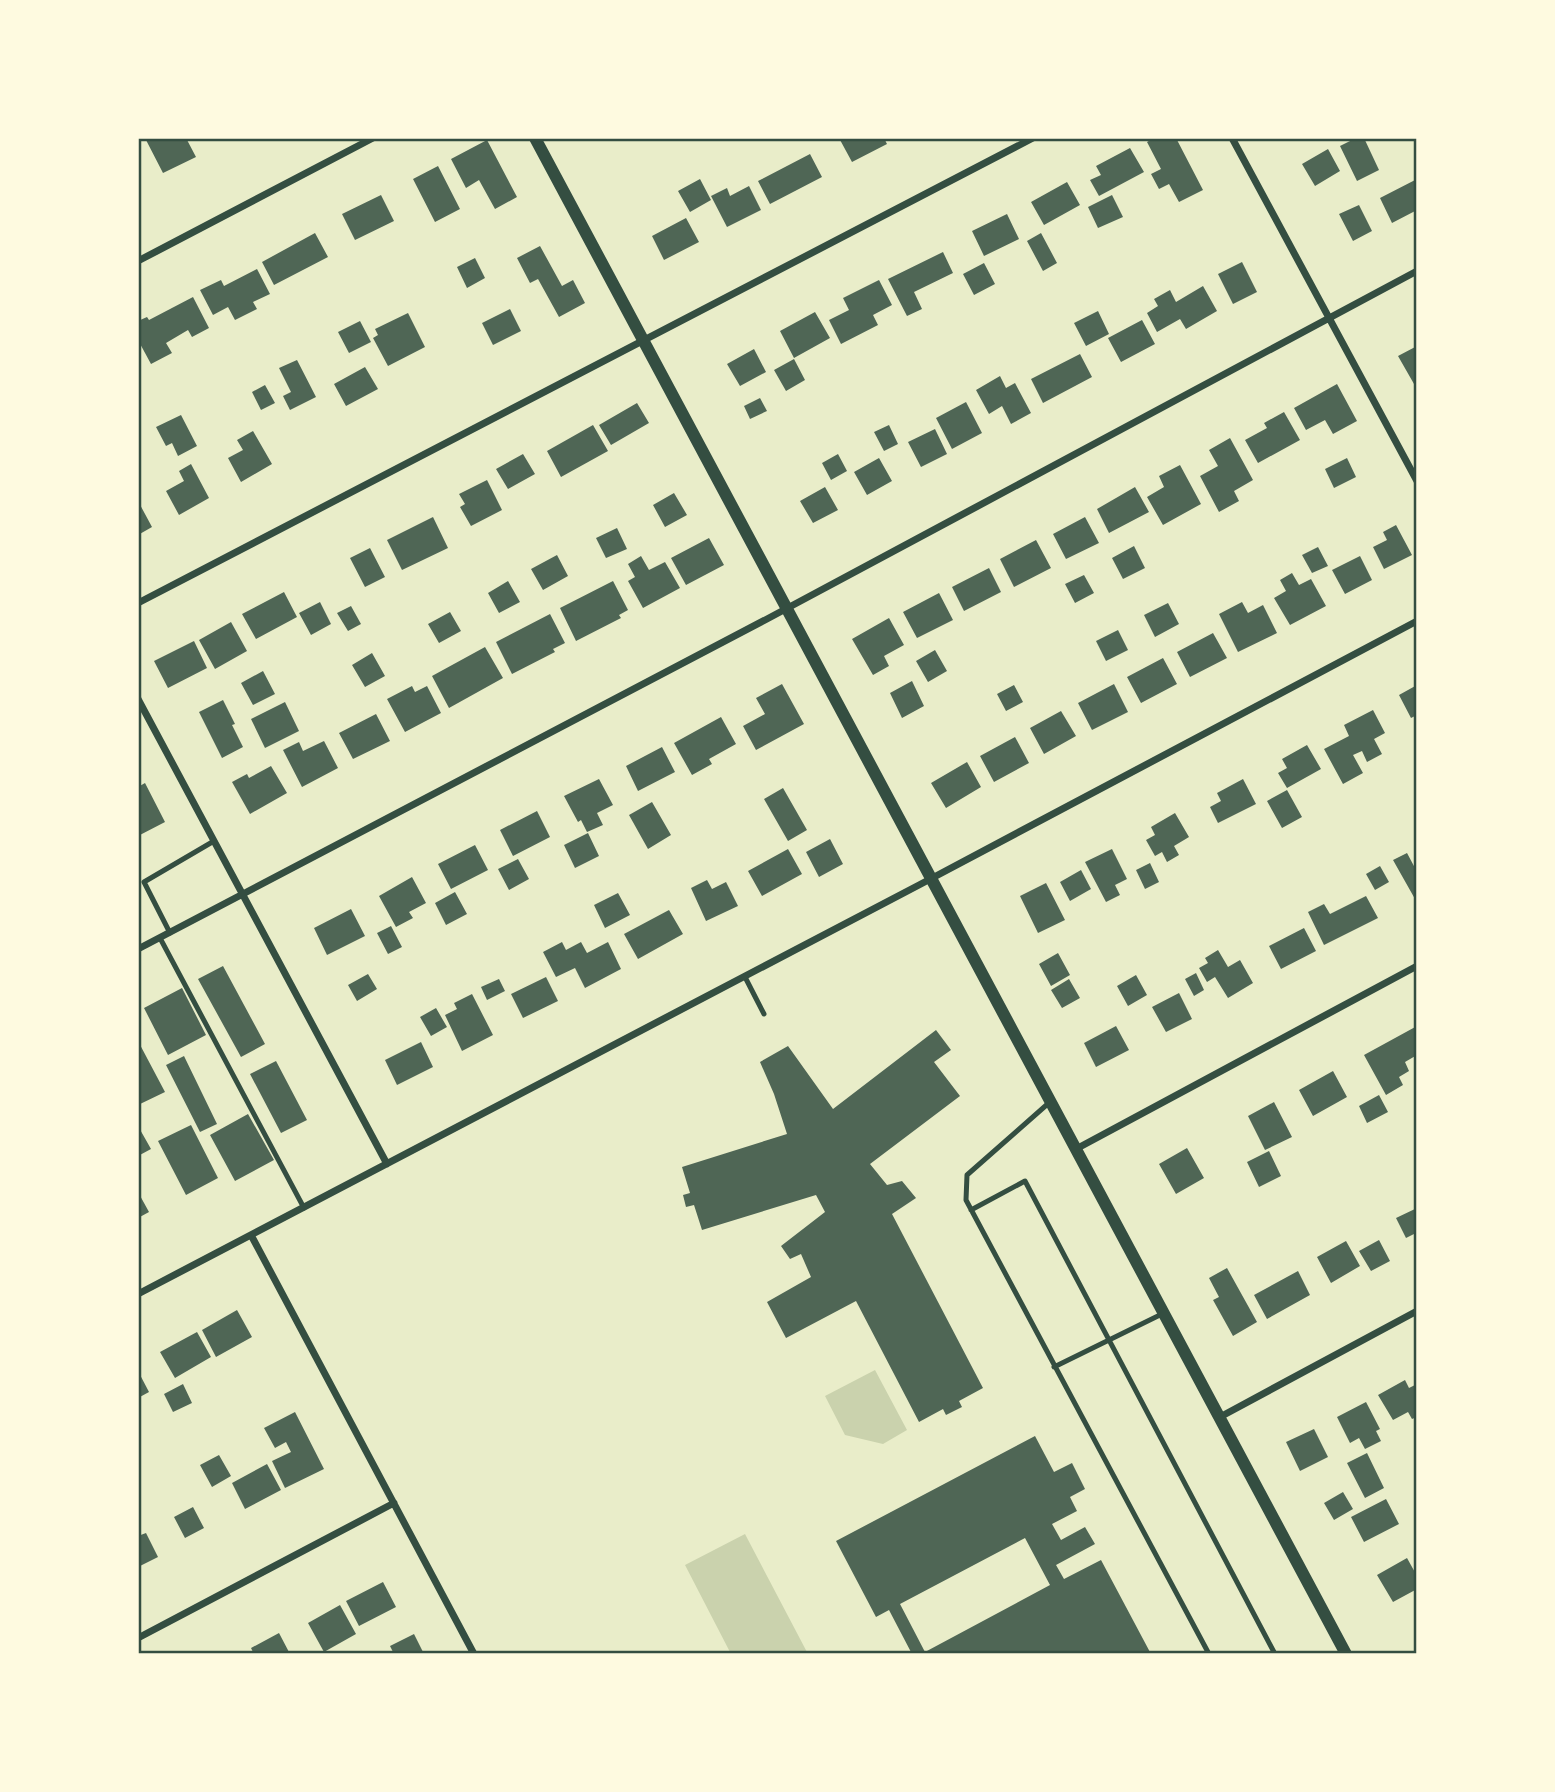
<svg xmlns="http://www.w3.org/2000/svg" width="1555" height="1792" viewBox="0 0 1555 1792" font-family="Montserrat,sans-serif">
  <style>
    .green { fill: #cad2ad }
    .building { fill: #4f6655; fill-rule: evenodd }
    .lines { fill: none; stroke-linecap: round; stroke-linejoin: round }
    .service { stroke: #344e41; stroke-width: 5 }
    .minor { stroke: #344e41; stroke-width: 7 }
    .tertiary { stroke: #344e41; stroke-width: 12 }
    .neatline { fill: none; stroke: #344e41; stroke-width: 2.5 }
  </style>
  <rect width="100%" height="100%" fill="#e9edc9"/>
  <path class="green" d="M875,1370L907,1430L883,1444L845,1435L825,1396Z
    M745,1534L808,1654H731L685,1565Z"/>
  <path class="building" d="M150,138H161L162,141L167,138H186L196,157L163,173L146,140Z
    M839,138H884L887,144L852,162Z
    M1154,138H1176L1203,190L1179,202L1169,184L1159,189L1151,174L1161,169L1147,142Z
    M1356,138H1364L1379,170L1357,181L1340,146Z
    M487,140L517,197L495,209L479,180L466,188L451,159Z
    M1130,148L1144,172L1099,196L1090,180L1101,175L1096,166Z
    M1328,149L1340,171L1315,186L1302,164Z
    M810,154L822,177L770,204L758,181Z
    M438,166L460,209L435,222L413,179Z
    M700,179L711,200L690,212L678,191Z
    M1417,179V210L1392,223L1380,198Z
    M1067,182L1080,205L1044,225L1031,202Z
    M749,186L761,210L727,227L711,196L727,188L730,196Z
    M381,195L394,221L355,240L342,214Z
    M1112,195L1123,217L1098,228L1088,207Z
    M1359,205L1372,231L1353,241L1339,214Z
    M1007,214L1019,239L984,256L972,231Z
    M686,218L699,242L664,260L652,236Z
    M315,233L328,257L274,285L262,262Z
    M1041,233L1057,263L1043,271L1027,241Z
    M540,246L562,286L573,280L585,303L559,317L538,279L530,283L517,258Z
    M943,252L953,273L914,292L922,309L907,316L888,279Z
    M475,258L485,278L467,288L457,267Z
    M1242,262L1257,292L1233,304L1218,274Z
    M984,263L995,284L974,295L963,274Z
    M257,269L270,294L253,302L257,309L235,320L228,307L213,315L200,290L221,280L224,286Z
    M879,280L892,305L873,315L878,325L841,344L829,320L849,310L843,298Z
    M1203,286L1217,311L1186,329L1180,319L1157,332L1147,313L1158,306L1154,299L1170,290L1176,302Z
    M193,297L209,328L192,337L188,330L166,343L172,353L151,364L138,340V321L147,317L149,320Z
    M510,309L521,331L493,345L482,323Z
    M1098,311L1109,334L1086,346L1074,323Z
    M815,312L830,338L794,358L780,331Z
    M408,313L425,347L388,366L373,338L378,335L375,329Z
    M1142,320L1155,344L1121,362L1108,338Z
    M360,321L371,342L349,353L338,332Z
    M1417,346V383L1414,384L1398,356Z
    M754,349L766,372L740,386L727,364Z
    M1080,354L1092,377L1043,403L1031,379Z
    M794,359L805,380L786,391L774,370Z
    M297,360L316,397L290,410L283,396L291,392L279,368Z
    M365,367L378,389L346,406L334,384Z
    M1000,376L1006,388L1015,383L1031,413L1011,424L1002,406L989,414L976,390Z
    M1337,384L1357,421L1333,434L1325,420L1306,430L1294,408Z
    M265,385L275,403L261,410L252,392Z
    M760,398L767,411L750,419L744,406Z
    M966,402L982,433L952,449L936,418Z
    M637,403L649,423L611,445L599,425Z
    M1284,412L1300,440L1258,463L1245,440L1267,428L1264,423Z
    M181,415L197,446L178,456L172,443L166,446L156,427Z
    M593,425L608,451L561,477L547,451Z
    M889,425L898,444L884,451L874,432Z
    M935,429L947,454L921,467L908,442Z
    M253,431L272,464L241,482L228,458L243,450L237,440Z
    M1230,438L1253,480L1234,491L1239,501L1219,512L1200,476L1218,466L1209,450Z
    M523,454L535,474L508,489L496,469Z
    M838,454L847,471L831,480L822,463Z
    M879,458L892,481L867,495L854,472Z
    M1347,458L1356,477L1334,488L1325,469Z
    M191,464L209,498L179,515L166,491L184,481L179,471Z
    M1180,465L1201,504L1163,525L1147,497L1164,487L1159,476Z
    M487,480L502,510L471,526L460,507L465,504L459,494Z
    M825,487L838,510L813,523L800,501Z
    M1135,487L1149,512L1109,533L1097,509Z
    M674,493L687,515L665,527L653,505Z
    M138,501L152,527L138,535Z
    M433,517L448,548L402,570L387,540Z
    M1085,517L1099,543L1066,559L1053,534Z
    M1396,525L1412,555L1384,569L1373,547L1387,540L1383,532Z
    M617,528L627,549L606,558L596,538Z
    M709,538L724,565L686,585L671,558Z
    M1036,540L1051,568L1014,587L1000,559Z
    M1134,546L1145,568L1123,579L1112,558Z
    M1318,547L1328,566L1312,573L1302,555Z
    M370,548L385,577L365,587L350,558Z
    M557,555L568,576L543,590L531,569Z
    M641,556L649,570L665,562L680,588L643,608L628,581L635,577L628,564Z
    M1360,556L1372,580L1345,594L1332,570Z
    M989,568L1001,592L964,611L952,587Z
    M1292,573L1299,585L1311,579L1326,606L1290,625L1274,598L1286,591L1280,580Z
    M1084,575L1094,593L1075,603L1065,584Z
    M508,581L520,602L499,613L488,593Z
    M613,581L628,610L619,615L621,618L576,641L560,608Z
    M284,592L297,617L256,639L242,614Z
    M939,593L953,620L917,638L903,612Z
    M320,602L331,624L311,635L299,613Z
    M1242,602L1248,613L1263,605L1277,633L1238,652L1219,614Z
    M1168,603L1179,624L1155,637L1144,615Z
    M351,606L361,624L348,631L337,613Z
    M450,612L461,631L439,643L428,624Z
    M550,614L565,643L553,649L555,652L512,674L496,642Z
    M889,618L904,645L884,656L889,666L873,675L852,639Z
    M231,622L247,651L215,669L199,640Z
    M1118,630L1128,650L1106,661L1096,641Z
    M1213,633L1227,658L1190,677L1177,652Z
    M194,641L207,668L168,688L154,661Z
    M485,647L503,678L449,708L432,676Z
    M935,650L947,671L928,682L916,661Z
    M372,653L385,676L365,687L352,665Z
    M1163,658L1177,684L1141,703L1127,677Z
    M263,671L275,694L253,705L241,683Z
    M912,681L924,706L902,718L890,693Z
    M782,684L804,724L756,750L743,726L765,714L756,698Z
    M1114,684L1128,712L1092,730L1078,703Z
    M1014,685L1023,702L1006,711L997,694Z
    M1417,685V715L1411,718L1399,695Z
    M412,686L415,692L427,686L441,713L405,732L387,699Z
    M223,700L235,724L232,725L243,747L222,758L199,712Z
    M285,702L299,731L265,748L251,719Z
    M1373,710L1385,733L1374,739L1382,754L1367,762L1362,751L1353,755L1363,773L1343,784L1324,749L1349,736L1344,725Z
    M1061,711L1076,736L1044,754L1030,728Z
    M376,714L390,741L353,759L339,733Z
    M721,717L736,744L709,759L712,764L692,775L674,743Z
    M1015,737L1029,763L994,782L980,756Z
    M324,741L338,768L302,787L283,750L299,742L303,751Z
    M1307,745L1321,769L1287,788L1278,773L1287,768L1282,759Z
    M662,747L675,772L638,791L626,766Z
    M967,762L981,787L946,808L931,783Z
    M271,766L287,793L250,814L232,782L247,774L249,778Z
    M599,779L613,805L597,813L603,825L587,832L581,820L578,822L564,796Z
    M1243,779L1256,804L1218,823L1210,807L1221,801L1217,793Z
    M145,783L165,822L138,836V787Z
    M783,788L807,830L788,841L764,799Z
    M1287,790L1302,817L1282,828L1267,801Z
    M652,802L671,835L648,849L629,815Z
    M537,811L550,837L513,856L500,830Z
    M1175,813L1189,837L1174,846L1179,855L1167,862L1162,852L1155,856L1146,840L1155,835L1151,827Z
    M588,833L599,856L575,868L564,845Z
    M830,839L843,864L819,877L806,852Z
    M475,845L488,870L451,889L438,864Z
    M788,849L802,874L762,896L748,871Z
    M1112,849L1127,879L1115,885L1120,895L1106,902L1085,862Z
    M1407,853L1415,868L1417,867L1415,899L1393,860Z
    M518,859L529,879L509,890L498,869Z
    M1150,863L1159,882L1145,889L1136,870Z
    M1380,866L1389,882L1375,890L1366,874Z
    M1081,870L1091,889L1070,901L1060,882Z
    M412,877L426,903L409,912L413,918L396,927L379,896Z
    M707,880L712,889L726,882L738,906L706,921L691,888Z
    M1046,883L1065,920L1038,933L1020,896Z
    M455,892L467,914L446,925L435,903Z
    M618,893L630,915L605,928L594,905Z
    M1366,896L1378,918L1324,945L1308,912L1324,904L1330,914Z
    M351,909L365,936L327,955L314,928Z
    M669,910L683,934L638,959L624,934Z
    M391,926L402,947L388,954L377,933Z
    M1304,928L1316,951L1281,969L1269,946Z
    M562,942L566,950L581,942L587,953L608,942L621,969L585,988L575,968L556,977L543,952Z
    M1218,950L1228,967L1240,960L1253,983L1228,998L1215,977L1207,982L1199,968L1208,963L1205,958Z
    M1058,953L1070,975L1051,986L1039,964Z
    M223,966L265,1044L241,1057L198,979Z
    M1196,973L1204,990L1194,996L1185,979Z
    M368,974L377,989L357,1001L348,985Z
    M1136,975L1147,995L1128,1006L1117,986Z
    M546,977L558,1001L523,1018L511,994Z
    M499,979L505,991L487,1000L481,987Z
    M1069,979L1080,998L1062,1008L1051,990Z
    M182,988L206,1035L168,1055L144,1008Z
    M1179,993L1192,1019L1166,1032L1152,1007Z
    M472,994L493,1035L462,1051L445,1015L457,1009L454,1003Z
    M436,1008L447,1027L431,1036L420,1017Z
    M1116,1026L1129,1050L1096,1067L1084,1043Z
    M1417,1026V1055L1405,1062L1409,1071L1399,1077L1403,1085L1386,1095L1364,1055Z
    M936,1030L951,1050L934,1062L960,1096L870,1164L887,1185L902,1181L916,1198L892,1214L983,1388L959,1401L962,1407L946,1415L943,1409L919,1422L856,1301L786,1338L767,1302L811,1277L801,1254L790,1259L781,1246L825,1212L816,1195L702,1230L694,1205L686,1207L683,1195L690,1193L682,1167L787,1134L774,1094L760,1062L788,1046L833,1109Z
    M138,1041L165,1092L138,1105Z
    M421,1042L433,1067L397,1085L385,1060Z
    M184,1056L217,1124L200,1132L166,1065Z
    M276,1061L307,1120L281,1133L250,1074Z
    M1333,1071L1347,1097L1313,1116L1299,1090Z
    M1379,1095L1388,1112L1367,1123L1359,1106Z
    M1274,1102L1292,1137L1265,1150L1248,1116Z
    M248,1114L274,1160L235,1181L210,1135Z
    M191,1125L218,1178L186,1195L158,1141Z
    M138,1126L151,1149L138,1156Z
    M1187,1148L1204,1178L1176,1194L1159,1164Z
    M1269,1151L1281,1176L1259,1187L1247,1162Z
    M138,1192L149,1212L138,1218Z
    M1417,1208V1240L1414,1234L1406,1238L1396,1218Z
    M1379,1240L1390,1261L1371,1271L1359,1251Z
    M1346,1241L1360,1266L1331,1283L1317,1257Z
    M1227,1268L1257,1322L1233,1336L1213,1300L1219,1297L1209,1278Z
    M1298,1271L1310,1295L1267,1319L1254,1295Z
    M237,1310L252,1337L216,1357L202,1330Z
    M197,1332L211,1357L175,1378L160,1352Z
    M138,1371L149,1392L138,1398Z
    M1405,1380L1409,1388L1417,1384V1417L1412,1419L1408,1412L1393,1420L1378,1395Z
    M183,1384L192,1403L173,1412L164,1394Z
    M1366,1402L1380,1429L1376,1431L1381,1441L1365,1449L1359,1438L1350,1443L1337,1417Z
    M295,1412L324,1469L285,1488L272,1461L291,1452L286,1442L275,1448L264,1428Z
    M1314,1429L1328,1457L1300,1471L1286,1442Z
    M1035,1436L1054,1472L1072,1463L1085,1489L1070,1497L1077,1511L1052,1524L1061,1540L1085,1527L1095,1544L1056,1565L1064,1579L1101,1560L1151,1654H912L889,1610L876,1617L836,1541ZM1025,1538L1050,1585L925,1652L900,1604Z
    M1367,1453L1384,1488L1365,1498L1347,1463Z
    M219,1455L231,1476L212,1487L200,1465Z
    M267,1464L281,1490L245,1509L232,1483Z
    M1343,1492L1353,1509L1334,1520L1324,1503Z
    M1386,1499L1399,1524L1364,1542L1351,1517Z
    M193,1507L204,1528L185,1538L174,1517Z
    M146,1533L158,1557L138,1567V1536Z
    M1407,1558L1417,1576V1589L1393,1602L1377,1575Z
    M383,1582L396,1607L359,1626L346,1601Z
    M340,1605L356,1634L324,1652L308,1623Z
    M279,1633L290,1654H254L251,1648Z
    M414,1634L424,1654H394L390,1646Z"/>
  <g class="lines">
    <path class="service" d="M170,933L144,882L214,841
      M160,938L304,1208
      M745,977L764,1014
      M1051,1101L967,1175L966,1200L1209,1654
      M971,1210L1025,1181L1275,1654
      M1054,1367L1164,1313"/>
    <path class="minor" d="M1232,138L1417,481
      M138,261L373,138
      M138,603L1033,138
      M138,699L387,1164
      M138,949L767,619L1417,271
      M1076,1149L1417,966
      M251,1235L474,1654
      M138,1294L919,885L1417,621
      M1220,1417L1417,1311
      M138,1638L394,1503"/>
    <path class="tertiary" d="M535,138L1346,1654"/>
  </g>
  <rect width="1555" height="1792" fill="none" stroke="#fefae0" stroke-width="280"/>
  <rect x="140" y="140" width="1275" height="1512" class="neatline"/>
</svg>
